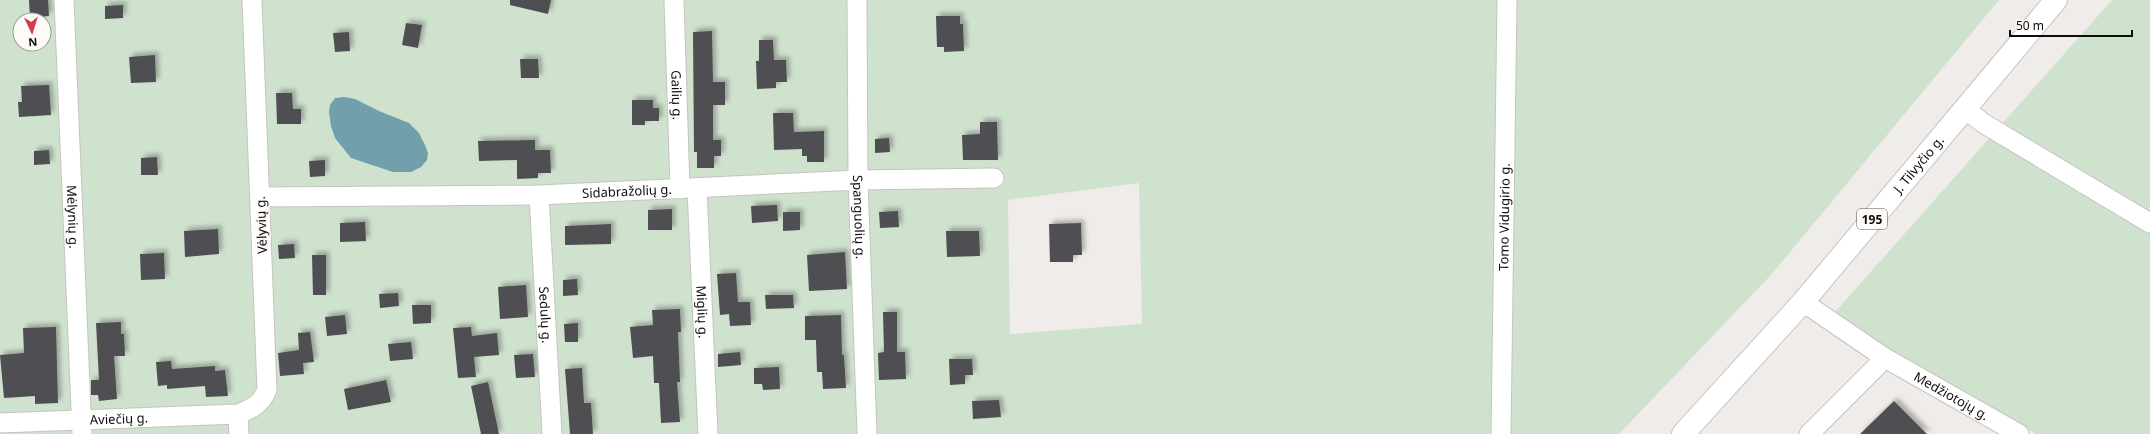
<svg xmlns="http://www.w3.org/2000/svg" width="2150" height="434" viewBox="0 0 2150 434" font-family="'Noto Sans',sans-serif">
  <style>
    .green { fill: #cfe2ce; fill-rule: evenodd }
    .water { fill: #719fac }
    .building { fill: #504f52; filter: url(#shadow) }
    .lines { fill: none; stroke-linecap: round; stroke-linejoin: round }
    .street-casing { stroke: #c7c3c1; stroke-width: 21 }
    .primary-casing { stroke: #c7c3c1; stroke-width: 24 }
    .street { stroke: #fff; stroke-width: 19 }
    .primary { stroke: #fff; stroke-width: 22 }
    .labels { text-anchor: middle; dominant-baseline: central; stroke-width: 4; stroke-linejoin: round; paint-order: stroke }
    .shield { fill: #fefaf8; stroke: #565353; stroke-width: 1 }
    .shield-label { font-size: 12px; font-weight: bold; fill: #0e0c0c }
    .street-label { font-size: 13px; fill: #0e0c0c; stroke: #fefaf8 }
  </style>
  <defs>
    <filter id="shadow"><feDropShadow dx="3.5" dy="-3.5" stdDeviation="2" flood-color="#0004"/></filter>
  </defs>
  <rect width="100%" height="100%" fill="#f0ecea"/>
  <path class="green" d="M0,0H1999L1771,275L1619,434H0ZM20,20H44V44H20ZM1139,183L1142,324L1010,334L1008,200Z
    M2112,0H2150V434H2036L1882,344L1835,312Z"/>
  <path class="water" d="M344,97L355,99L379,111L409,123L419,133L425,145L428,153L427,160L421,167L411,172H393L351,158L335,138L331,126L329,112L330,105L335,98Z"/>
  <path class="building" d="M29,0H48L49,16L30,18Z
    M510,0H551L548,14L510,5Z
    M123,5V18L105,19V6Z
    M936,16H960V24H963L964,51L944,52V47H937Z
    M406,23L422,25L418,48L402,45Z
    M712,31L713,82H725V105H713V140H721V156H714V168H697V152H694L693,32Z
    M349,32L350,51L335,52L333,33Z
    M759,40H773L774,60H786L787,82H776V88L757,89L756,61H759Z
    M155,55L156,82L131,83L129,57Z
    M520,59H538L539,78H521Z
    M49,85L51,115L19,117L18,102H22L21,86Z
    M276,93H292L293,109H301V124H277Z
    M632,100H653V108H659V121H645V125H632Z
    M773,113H793L794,132L824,131V162H807V156H802V149L774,150Z
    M980,122H997L998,160H963L962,135L980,134Z
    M889,138L890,152L875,153V139Z
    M535,140V150H550L551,173H538V178L517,179V160L479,161L478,141Z
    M49,150L50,164L34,165V151Z
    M157,157L158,175H141V158Z
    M325,160V176L310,177L309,161Z
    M777,205L778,221L752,223L751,206Z
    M672,209V230H648V210Z
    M898,211L899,227L880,228L879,212Z
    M783,212H800V230L783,231Z
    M365,222L366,241L340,242V223Z
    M1081,223L1082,255H1073V262H1050L1049,224Z
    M611,224V244L565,245V226Z
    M218,229L219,254L185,257L184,231Z
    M946,231H979L980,256L947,257Z
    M294,244L295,258L279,259L278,245Z
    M845,252L847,289L809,291L807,255Z
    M164,253L165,279L141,280L140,254Z
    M312,255H326V295H313Z
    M736,273L738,302H750L751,325L730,326L729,314L720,315L717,274Z
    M577,279L578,295L563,296V280Z
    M526,285L528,317L500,319L498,287Z
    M398,293L399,306L380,308L379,294Z
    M765,295H793L794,308L766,309Z
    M412,305H431V323L413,324Z
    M680,309L681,332H678L680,382H677L680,422L661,423L659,383H654L653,356L633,358L630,327L653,325L652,310Z
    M883,312H897V352H905L906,379L879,380L878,353L884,352Z
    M345,315L347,334L327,336L325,317Z
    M841,315L842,355H844L846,388L823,389L822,372H817L816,340H805V316Z
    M121,322V334H124L125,356H114L117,399L99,401L98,395H91V380H99L96,323Z
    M578,323V342H565L564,324Z
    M56,327L58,403L35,404V396L4,398L0,355L24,353L23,328Z
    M471,327L472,336L497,333L499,355L474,357L476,377L458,378L453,328Z
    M310,332L314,362L303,363L304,374L280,376L278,353L299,350L298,333Z
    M411,342L413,359L390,361L388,344Z
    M740,352L741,365L718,367V354Z
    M533,354L535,377L516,378L514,355Z
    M949,359H972L973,375H965V384L950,385Z
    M171,361L172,369L215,366V371L225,370L228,396L206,397L205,386L167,389V385L158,386L156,362Z
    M779,367L780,389L763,390L762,384H754V368Z
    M582,368L584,403H591L593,434H570L565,369Z
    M386,380L391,402L348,410L344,389Z
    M488,382L499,434H481L471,386Z
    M999,400L1001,417L973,419L972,401Z
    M1894,401L1927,434H1860Z"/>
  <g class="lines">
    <g class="street-casing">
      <g id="street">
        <path id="s1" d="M64,0L82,434"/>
        <path id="s2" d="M674,0L680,189"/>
        <path id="s3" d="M857,0L858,180L867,434"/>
        <path d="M1964,108L1983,123L2150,223"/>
        <path id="s4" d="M697,189L708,434"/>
        <path id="s5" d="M539,195L552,434"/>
        <path id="s6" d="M260,197L539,195L858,180L994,178"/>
        <path d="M1803,302L1885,358"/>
        <path d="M238,414L239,434"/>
        <path id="s7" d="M0,423L238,414C252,409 261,404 267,390L252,0"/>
        <path id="s8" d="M1501,434L1507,0"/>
        <path id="s9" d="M1809,434L1885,358L2019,434"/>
      </g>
    </g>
    <g class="primary-casing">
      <g id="primary">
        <path id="s10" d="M1683,434L1803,302L2056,0"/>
      </g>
    </g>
    <use href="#street" class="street"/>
    <use href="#primary" class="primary"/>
  </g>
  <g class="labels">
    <rect class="shield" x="1857" y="209" width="30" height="20" rx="3"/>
    <g class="shield-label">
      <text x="1872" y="219">195</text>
    </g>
    <g class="street-label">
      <text stroke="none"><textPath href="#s2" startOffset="95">Gailių g.</textPath></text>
      <text stroke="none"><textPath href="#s10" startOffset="358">J. Tilvyčio g.</textPath></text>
      <text stroke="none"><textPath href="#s6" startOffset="367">Sidabražolių g.</textPath></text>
      <text stroke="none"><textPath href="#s1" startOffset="217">Mėlynių g.</textPath></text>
      <text stroke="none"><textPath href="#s3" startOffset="217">Spanguolių g.</textPath></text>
      <text stroke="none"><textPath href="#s8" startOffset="217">Tomo Vidugirio g.</textPath></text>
      <text transform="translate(261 225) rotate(-92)">Vėlyvių g.</text>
      <text stroke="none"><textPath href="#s4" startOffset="123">Miglių g.</textPath></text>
      <text stroke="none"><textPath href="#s5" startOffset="120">Sedulų g.</textPath></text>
      <text stroke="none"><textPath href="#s9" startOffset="184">Medžiotojų g.</textPath></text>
      <text stroke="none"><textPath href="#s7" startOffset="119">Aviečių g.</textPath></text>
    </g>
  </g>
  <g transform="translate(32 32) rotate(176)"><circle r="19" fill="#fefaf8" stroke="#9e9b9a"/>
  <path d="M0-3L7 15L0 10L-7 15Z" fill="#cd3d4b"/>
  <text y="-6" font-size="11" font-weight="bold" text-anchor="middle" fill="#0e0c0c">N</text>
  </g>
  <path d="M2010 30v6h122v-6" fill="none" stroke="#0e0c0c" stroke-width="2"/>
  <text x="2016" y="30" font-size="12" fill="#0e0c0c" stroke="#fefaf8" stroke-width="3" paint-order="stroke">50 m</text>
</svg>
